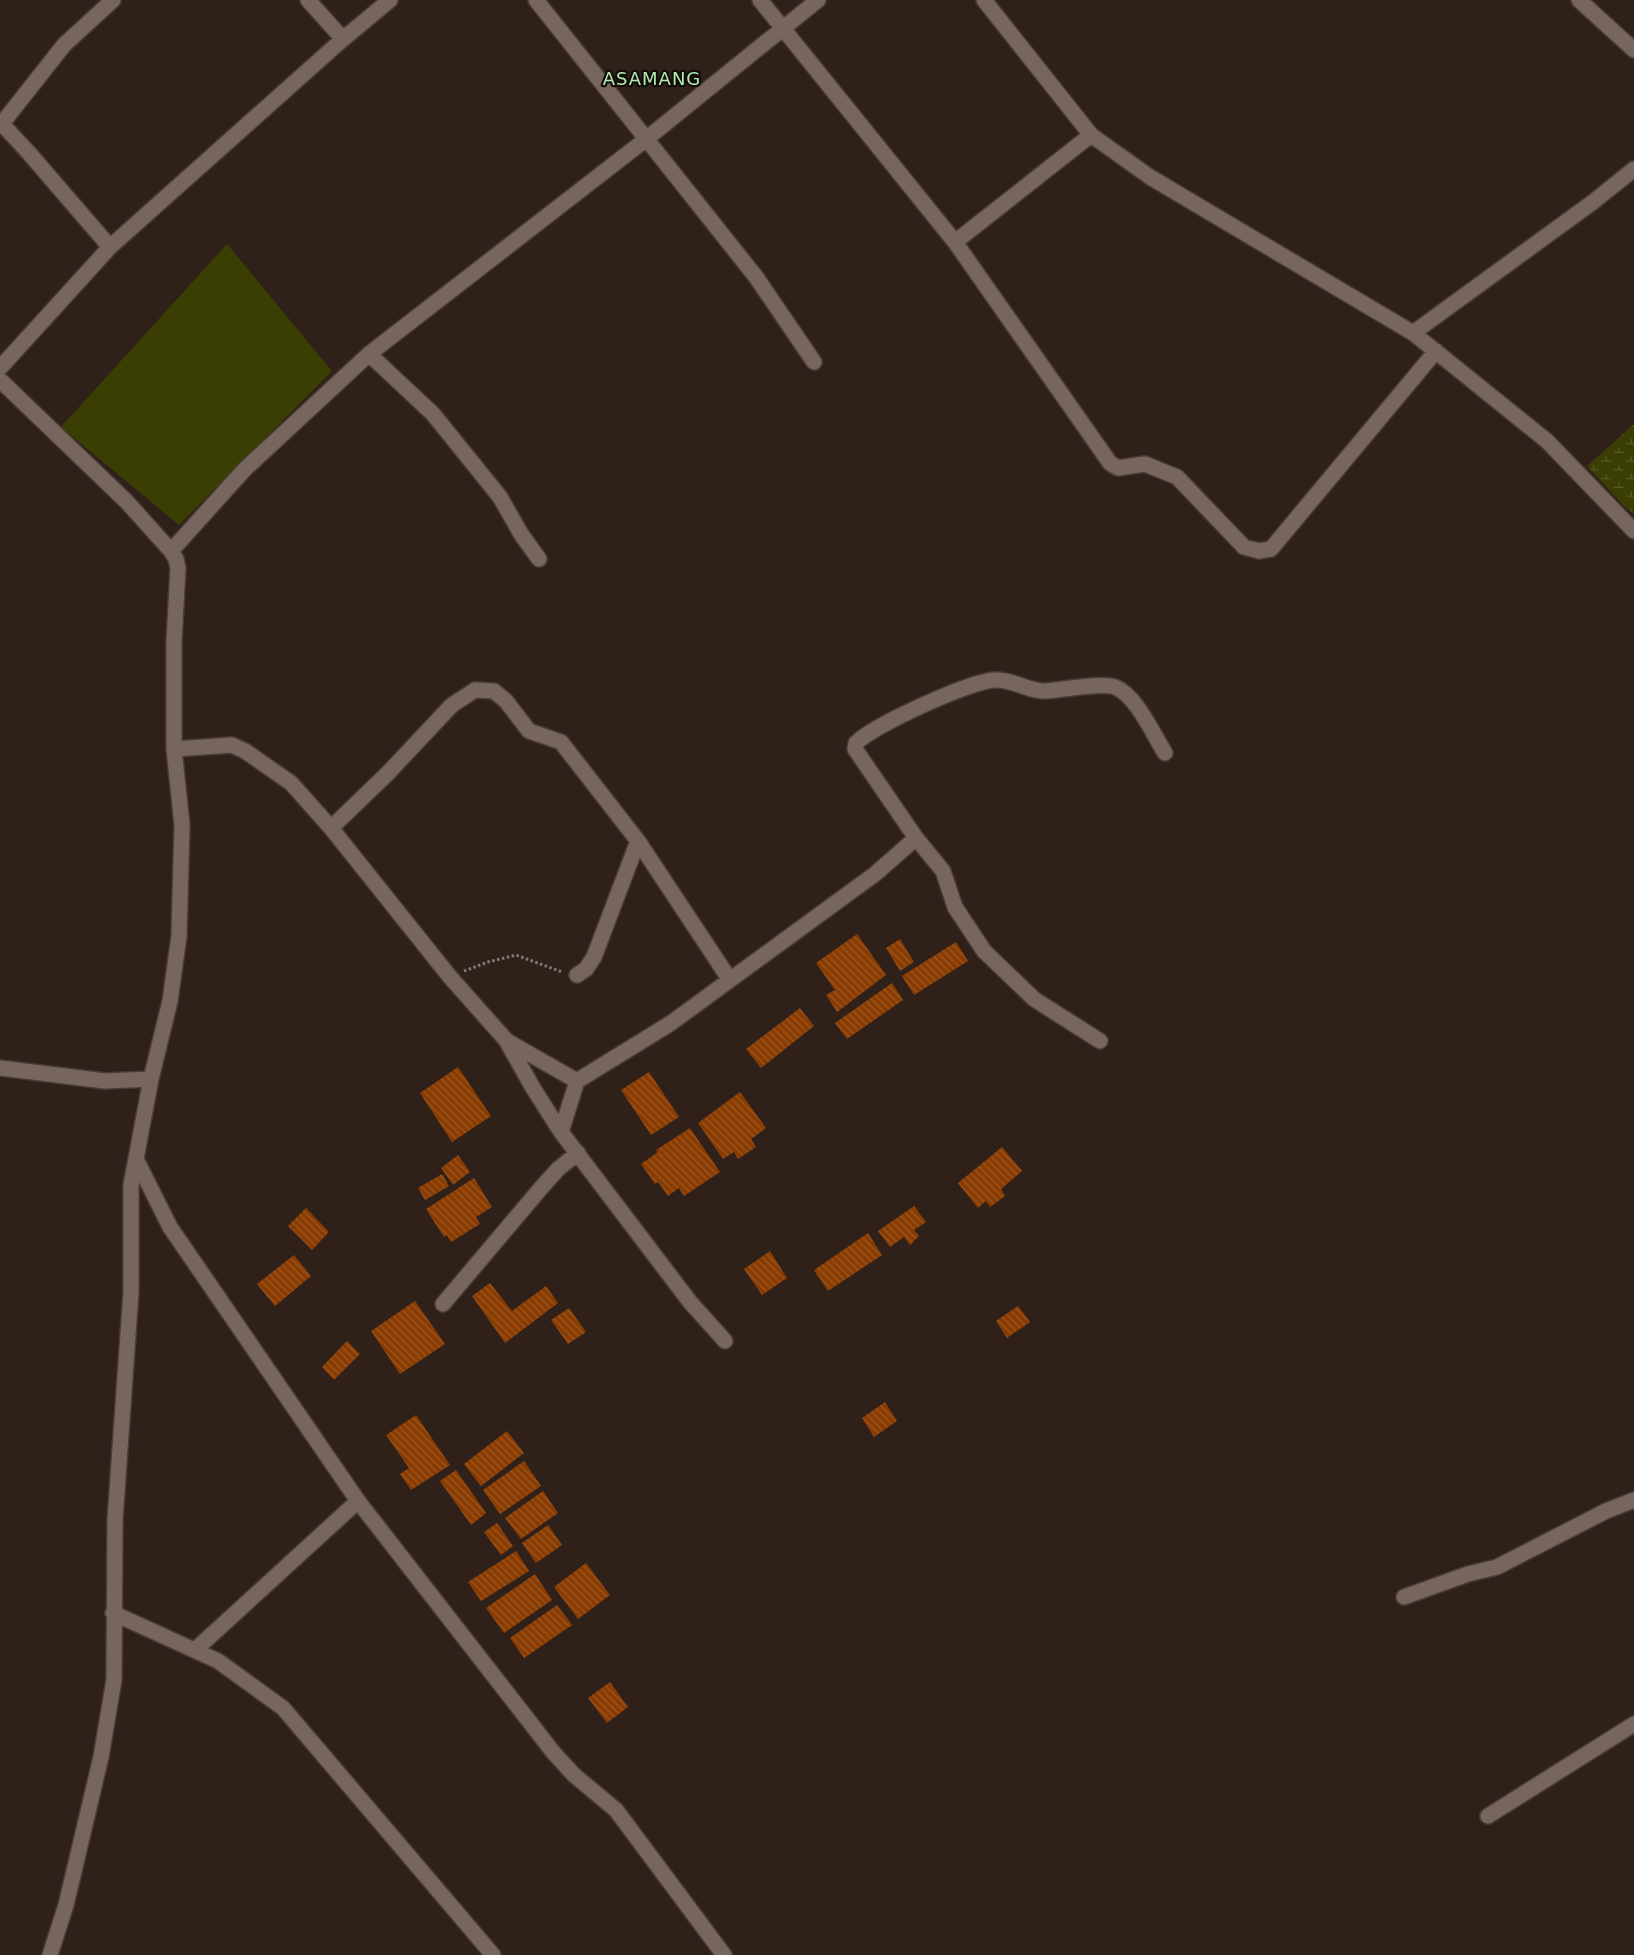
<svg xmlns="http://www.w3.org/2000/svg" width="1634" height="1955" viewBox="0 0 1634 1955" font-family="'DejaVu Sans',sans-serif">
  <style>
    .green { fill: #3a3e03 }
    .wetland { fill: url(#wetland-marsh) }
    .building { fill: url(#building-back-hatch) }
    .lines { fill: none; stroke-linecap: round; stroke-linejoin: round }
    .minor-casing { stroke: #483c37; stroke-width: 18 }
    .path { stroke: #857973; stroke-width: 3; stroke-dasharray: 2.5 2.5; stroke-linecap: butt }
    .minor { stroke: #77665e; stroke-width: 15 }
    .labels { text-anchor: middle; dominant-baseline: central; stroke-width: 4.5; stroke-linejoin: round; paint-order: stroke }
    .quarter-label { font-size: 18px; letter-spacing: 1px; fill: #afedb3; stroke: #130c09 }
  </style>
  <defs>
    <pattern id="wetland-marsh" width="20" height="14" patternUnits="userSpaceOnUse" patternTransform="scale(1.25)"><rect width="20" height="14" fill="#3a3e03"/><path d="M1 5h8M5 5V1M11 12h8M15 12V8" fill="none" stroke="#565927"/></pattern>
    <pattern id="building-back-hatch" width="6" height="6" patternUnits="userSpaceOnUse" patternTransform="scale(1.25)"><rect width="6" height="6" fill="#8a3b00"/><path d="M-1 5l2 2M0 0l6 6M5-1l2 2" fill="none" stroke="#9a5724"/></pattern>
  </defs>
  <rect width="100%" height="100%" fill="#2f211a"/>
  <path class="green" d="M227,244L332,371L179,525L61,427Z"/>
  <path class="wetland" d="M1634,424V514L1625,507L1587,466Z"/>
  <path class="building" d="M857,934L886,975L837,1012L826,995L835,990L816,963Z
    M900,939L914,962L900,971L886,948Z
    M956,942L968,961L914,995L902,976Z
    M892,983L903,1000L847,1039L835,1023Z
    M800,1008L814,1026L761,1068L746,1049Z
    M458,1067L491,1116L452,1142L420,1093Z
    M649,1072L679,1117L651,1135L621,1090Z
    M740,1092L766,1128L751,1139L756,1147L738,1159L734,1152L723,1159L698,1123Z
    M690,1128L720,1172L684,1196L679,1188L668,1196L658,1182L655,1184L641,1164L658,1152L656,1150Z
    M1002,1147L1022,1171L1001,1189L1005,1196L990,1207L986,1201L978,1208L958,1183Z
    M458,1155L470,1172L453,1185L441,1168Z
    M442,1174L449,1186L425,1200L418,1188Z
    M474,1178L492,1207L476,1217L480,1224L451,1242L447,1235L444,1237L426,1209Z
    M914,1206L926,1222L914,1230L919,1236L910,1245L904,1237L890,1247L878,1231Z
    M306,1208L329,1232L312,1250L288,1226Z
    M868,1233L882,1255L828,1291L814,1270Z
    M770,1251L787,1278L762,1295L744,1269Z
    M294,1255L311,1276L275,1306L257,1284Z
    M490,1283L512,1311L546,1286L558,1303L505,1343L472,1296Z
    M415,1301L445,1344L400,1374L371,1331Z
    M1018,1306L1030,1322L1007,1338L996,1321Z
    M569,1308L586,1332L568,1344L551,1320Z
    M347,1341L360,1354L334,1380L322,1367Z
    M885,1402L897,1421L874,1437L862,1418Z
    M416,1415L450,1465L411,1490L400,1474L409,1468L386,1435Z
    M507,1431L524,1453L481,1486L464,1464Z
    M524,1461L541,1486L500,1514L483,1490Z
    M456,1470L486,1513L471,1525L440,1481Z
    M543,1491L558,1513L521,1539L505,1518Z
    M497,1523L513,1546L501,1555L484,1532Z
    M548,1525L562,1545L536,1563L522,1543Z
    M516,1551L529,1571L481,1601L468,1582Z
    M586,1563L610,1595L578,1619L554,1587Z
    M535,1574L552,1600L504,1633L486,1608Z
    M557,1605L572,1625L524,1658L510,1638Z
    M610,1682L628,1707L607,1723L588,1698Z"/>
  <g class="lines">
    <g class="minor-casing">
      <path id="minor" d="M308,0L343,39
        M536,0L756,277L814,362
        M760,0L955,242L1110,463L1118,468L1145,464L1177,477L1244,547L1259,551L1271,549L1436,351
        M984,0L1091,135L1150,177L1413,333L1547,441L1634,531
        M1579,0L1634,50
        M2,124L29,153L110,247
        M0,126L64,45L113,0
        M955,242L1091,135
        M1413,333L1593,202L1634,169
        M369,354L433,414L500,497L521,534L539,559
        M0,368L110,247L343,39L390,0
        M0,380L127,502L171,551L176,559L178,568L174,641V749L182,825L179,936L170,1001L151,1079L131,1185V1292L115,1520L114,1680L101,1757L66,1905L50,1955
        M171,551L245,469L369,354L645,140L818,0
        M174,749L232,745L245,751L291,783L331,828L450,977L506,1040L533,1088L561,1132L690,1302L725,1341
        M331,828L388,773L452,705L475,690L494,691L506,701L529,731L561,742L638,841L730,980
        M577,975L586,969L594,957L638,841
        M507,1041L577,1081
        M1100,1041L1034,999L984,951L955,907L943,871L916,838L855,749L856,743C874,725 970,681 995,680C1013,679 1029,692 1046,691C1061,690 1103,682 1115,687C1136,695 1153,734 1165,753
        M0,1068L105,1081L151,1079
        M561,1132L577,1081L671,1023L875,874L916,838
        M136,1159L170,1227L358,1501L553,1752L574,1775L616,1810L724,1955
        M443,1304L541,1188L558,1169L578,1153
        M1404,1597L1468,1574L1497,1567L1606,1511L1634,1500
        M113,1613L218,1661L283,1708L493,1955
        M195,1650L358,1501
        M1488,1816L1634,1724"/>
    </g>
    <path class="path" d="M464,971L488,962L516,955L562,972"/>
    <use href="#minor" class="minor"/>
  </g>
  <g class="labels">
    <g class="quarter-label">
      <text x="652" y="78">ASAMANG</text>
    </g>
  </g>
</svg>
